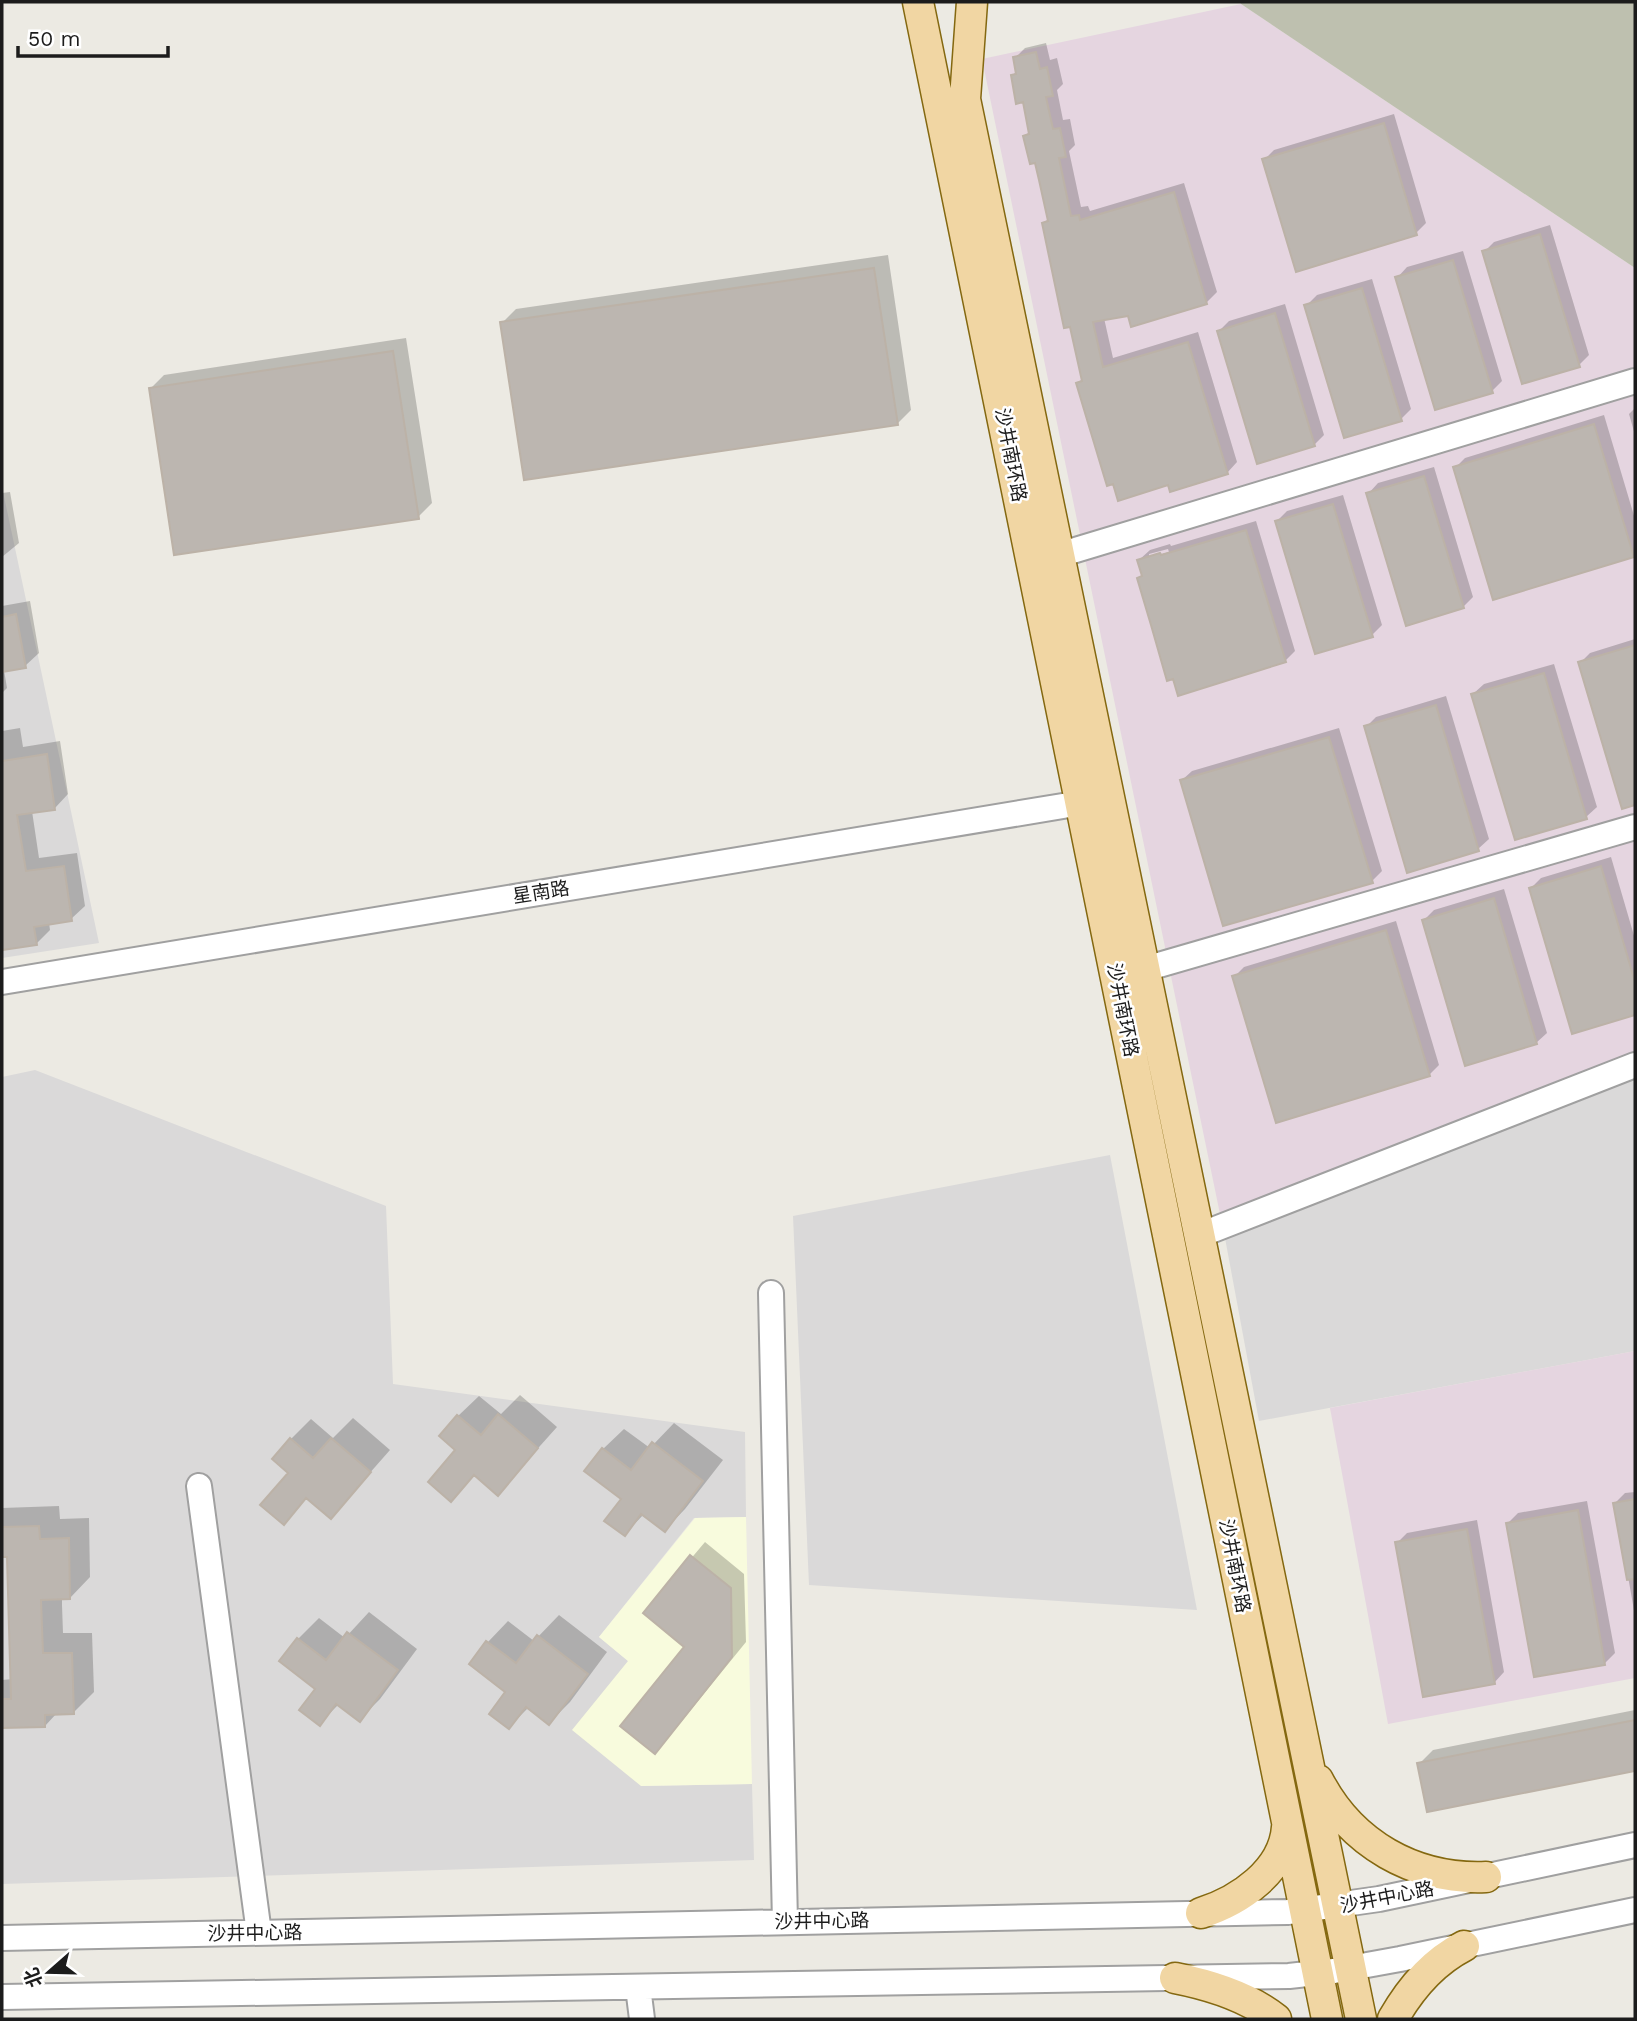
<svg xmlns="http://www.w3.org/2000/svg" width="1637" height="2021" viewBox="0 0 1637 2021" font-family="'Work Sans','Noto Sans SC',sans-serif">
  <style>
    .residential { fill: #dad9d9 }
    .industrial { fill: #e5d5e0 }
    .education { fill: #f8fbdd }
    .construction { fill: #bec0af }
    .shadow { fill: #0003; fill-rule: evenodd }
    .building { fill: #bcb6b0; stroke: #bcb2a7; stroke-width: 2 }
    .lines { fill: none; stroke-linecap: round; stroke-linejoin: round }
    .minor-casing { stroke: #a0a0a0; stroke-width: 28 }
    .major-casing { stroke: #846810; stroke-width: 33 }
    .minor { stroke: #fff; stroke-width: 24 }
    .major { stroke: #f1d6a3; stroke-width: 30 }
    .labels { text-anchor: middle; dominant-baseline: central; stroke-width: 5; stroke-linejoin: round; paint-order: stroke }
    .street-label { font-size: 19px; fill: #1c1c1c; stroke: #fff }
  </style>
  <rect width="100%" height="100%" fill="#eceae3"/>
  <path class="residential" d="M2,487L99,943L2,958Z
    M35,1070L386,1206L393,1384L745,1432L746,1517L694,1518L599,1637L628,1661L641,1786L752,1784L754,1860L2,1884V1077Z
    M1635,1078V1351L1259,1421L1225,1238Z
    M1110,1155L1197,1610L809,1585L793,1216Z"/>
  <path class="industrial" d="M1241,4L1635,268V1052L1220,1214L982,59Z
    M1635,1351V1678L1388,1724L1330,1408Z"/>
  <path class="education" d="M746,1517L752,1784L641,1786L572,1730L628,1661L599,1637L695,1518Z"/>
  <path class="construction" d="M1240,2H1635V268L1241,4Z"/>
  <path class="shadow" d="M1046,43L1050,60L1057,58L1063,84L1057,90L1063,120L1070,119L1075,145L1069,151L1081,207L1088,206L1090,211L1184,183L1217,292L1207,302L1104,318L1113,358L1198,332L1237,462L1227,473L1169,483L1078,383L1083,378L1044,223L1049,218L1041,179L1025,136L1030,131L1024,100L1012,76L1017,71L1015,58L1025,48Z
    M1394,114L1426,223L1416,233L1264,160L1274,150Z
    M1550,225L1589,355L1579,365L1484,252L1494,242Z
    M1463,251L1502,381L1492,391L1397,278L1407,267Z
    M888,255L911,410L897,424L502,323L516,309Z
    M1372,279L1411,409L1401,419L1306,306L1317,295Z
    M1285,304L1324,435L1314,445L1219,331L1229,321Z
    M406,338L432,503L418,517L151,388L164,375Z
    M1635,408V435L1629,414Z
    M1604,415L1635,519V553L1633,555L1455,468L1465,458Z
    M1434,467L1473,597L1463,607L1368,494L1378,483Z
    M10,492L19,543L2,557V493Z
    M1343,495L1382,625L1372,635L1277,521L1287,511Z
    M1256,521L1295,651L1285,661L1139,578L1143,574L1139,560L1150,550L1170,544L1171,546ZM1168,549L1169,552L1149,558V554Z
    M30,601L39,653L25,666L4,670L7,688L2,693V606Z
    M1635,639V803L1623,806L1580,663L1590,653Z
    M1554,664L1597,807L1586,817L1473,694L1484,684Z
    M1446,696L1489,839L1478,849L1366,727L1376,717Z
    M20,728L23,747L60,741L68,794L55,808L32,811L39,858L77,853L85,906L71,919L49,923L50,930L36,944L2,949V731Z
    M1339,728L1382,871L1372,881L1181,781L1192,771Z
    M1611,857L1635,939V1014L1573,1032L1531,888L1541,878Z
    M1504,889L1547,1033L1536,1043L1424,920L1434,910Z
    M1396,921L1439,1065L1429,1075L1234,977L1244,967Z
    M520,1395L557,1427L498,1493L475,1474L451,1499L458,1450V1416L479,1396L501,1414Z
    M353,1418L390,1450L331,1517L308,1497L283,1522L290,1472L291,1439L311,1419L333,1438Z
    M674,1423L723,1460L685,1509L665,1530L644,1514L625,1534L623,1499L603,1449L624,1429L650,1448Z
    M1635,1492V1616L1615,1503L1625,1493Z
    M1587,1501L1615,1653L1605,1663L1508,1523L1518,1513Z
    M59,1506L60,1519L89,1518L90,1577L70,1598H62V1605L63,1633H92L94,1692L73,1713H57L45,1726H2V1680L13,1679L9,1555H2V1508Z
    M1477,1520L1504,1672L1494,1683L1397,1543L1407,1533Z
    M705,1542L744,1574L746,1642L668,1738L655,1752L686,1646L645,1613Z
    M369,1612L417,1649L380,1699L359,1720L339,1704L319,1724L318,1688L298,1639L319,1618L345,1638Z
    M559,1615L607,1652L570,1702L549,1723L529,1707L509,1727L508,1691L471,1664L488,1642L508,1621L534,1641Z
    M1635,1710V1769L1428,1810L1419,1764L1433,1750Z"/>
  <path class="building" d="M1036,52L1040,69L1047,67L1053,96L1046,97L1053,129L1060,128L1066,157L1059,158L1071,216L1079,215L1080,220L1174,192L1207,304L1131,327L1128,316L1093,322L1103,367L1188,342L1228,474L1170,492L1168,485L1118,501L1113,484L1107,486L1076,383L1082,381L1070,327L1064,328L1055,285L1042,223L1048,221L1039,180L1035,163L1030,164L1023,136L1029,134L1023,102L1016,104L1011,75L1016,74L1013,57Z
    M1384,123L1417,235L1296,272L1262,159Z
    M1540,234L1580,367L1522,384L1482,251Z
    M1453,260L1493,393L1435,410L1395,277Z
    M874,268L898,425L524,480L500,322Z
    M1362,288L1402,421L1344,438L1304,305Z
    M1275,313L1315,446L1257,464L1217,331Z
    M393,351L419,519L174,555L149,388Z
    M1594,424L1634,557L1493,600L1453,467Z
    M1424,476L1464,608L1406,626L1366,493Z
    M1333,504L1373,637L1315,654L1275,521Z
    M1246,530L1286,662L1178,696L1173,679L1167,681L1151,625L1137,578L1142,576L1137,560L1160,553L1161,555Z
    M16,614L26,668L2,672V617Z
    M1635,645V805L1622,809L1578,662Z
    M1544,673L1587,819L1515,840L1471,694Z
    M1436,705L1479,851L1407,873L1364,726Z
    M1329,737L1373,883L1223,926L1180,780Z
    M47,754L55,810L17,815L26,871L64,866L72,921L34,927L37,945L2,950V761Z
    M1601,866L1635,982V1015L1572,1034L1529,888Z
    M1494,898L1537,1044L1465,1066L1422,920Z
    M1386,930L1430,1076L1276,1123L1232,976Z
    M498,1414L538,1448L498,1496L474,1475L451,1502L428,1482L455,1450L439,1436L457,1415L481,1435Z
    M290,1438L313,1458L331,1438L371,1472L331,1519L306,1498L284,1525L260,1505L288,1473L272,1459Z
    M652,1442L703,1481L665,1532L641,1514L625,1536L604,1521L621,1499L584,1471L602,1448L631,1470Z
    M1635,1499V1579L1627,1580L1613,1503Z
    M1578,1510L1605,1665L1534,1677L1506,1523Z
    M39,1526L40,1539L69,1538L70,1599L41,1600L42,1627L43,1653H72L74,1714L45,1715V1727L2,1728V1699H11L7,1557H2V1527Z
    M1467,1529L1495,1684L1423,1697L1395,1542Z
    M690,1555L731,1588L732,1657L655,1754L620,1726L684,1647L643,1613Z
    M347,1632L398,1670L360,1722L336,1704L320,1726L299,1710L315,1689L279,1661L297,1638L326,1660Z
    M537,1635L588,1674L549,1725L526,1707L509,1729L489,1714L505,1692L469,1664L486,1641L516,1663Z
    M1635,1720V1771L1427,1812L1417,1763Z"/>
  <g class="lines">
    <g class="minor-casing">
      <path id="minor" d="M1059,555L1635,381
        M1145,969L1635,827
        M2,982L1081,803
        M1200,1235L1635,1065
        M771,1293L785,1922
        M199,1486L259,1933
        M2,1938L1288,1912L1379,1899L1635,1845
        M638,1987L642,2019
        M2,1997L1289,1976L1334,1971L1400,1959L1635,1910"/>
    </g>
    <g class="major-casing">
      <path id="major" d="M918,2L1327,2019
        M972,2L965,99L1361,2019
        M1318,1780C1351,1844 1414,1880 1486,1877
        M1201,1913C1239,1901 1284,1871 1287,1827
        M1175,1978C1211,1985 1247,1996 1276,2019
        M1393,2019C1410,1989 1433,1962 1464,1946"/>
    </g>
    <use href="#minor" class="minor"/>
    <use href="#major" class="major"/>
  </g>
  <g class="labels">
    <g class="street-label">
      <text transform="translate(1011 455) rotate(79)">沙井南环路</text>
      <text transform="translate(541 892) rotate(-9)">星南路</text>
      <text transform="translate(1123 1010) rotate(79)">沙井南环路</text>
      <text transform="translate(1235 1566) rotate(79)">沙井南环路</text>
      <text transform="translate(1387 1897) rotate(-11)">沙井中心路</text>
      <text transform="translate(822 1921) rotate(-1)">沙井中心路</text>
      <text transform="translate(255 1933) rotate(-1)">沙井中心路</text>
    </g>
  </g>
  <rect width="1637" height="2021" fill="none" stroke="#1c1c1c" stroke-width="7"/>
  <g transform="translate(49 1972) rotate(250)" stroke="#ffffff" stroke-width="5" paint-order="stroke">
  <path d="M0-5L12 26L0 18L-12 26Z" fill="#1c1c1c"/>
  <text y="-10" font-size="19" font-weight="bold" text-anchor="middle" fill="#1c1c1c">北</text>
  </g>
  <path d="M18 46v10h150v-10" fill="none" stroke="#1c1c1c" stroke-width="3.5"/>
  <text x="28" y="46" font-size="21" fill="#1c1c1c" stroke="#ffffff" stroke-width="5" paint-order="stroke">50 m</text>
</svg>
